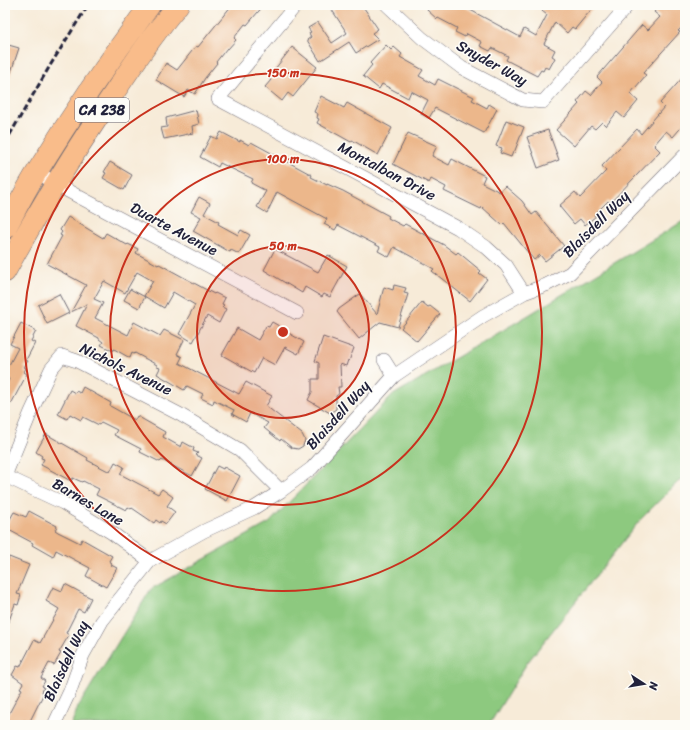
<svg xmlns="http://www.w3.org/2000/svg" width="690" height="730" viewBox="0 0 690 730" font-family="Sriracha,sans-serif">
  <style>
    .green { fill: #8dc97f; stroke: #58765d }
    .building { fill: #ecb78b }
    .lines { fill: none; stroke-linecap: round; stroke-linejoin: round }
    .street-casing { stroke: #6d6872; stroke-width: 14 }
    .primary-casing { stroke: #6d6872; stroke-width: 22 }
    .street { stroke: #fff; stroke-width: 13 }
    .primary { stroke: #f9bc8a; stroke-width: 21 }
    .rail { stroke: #22223b; stroke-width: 3; stroke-dasharray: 6 3; stroke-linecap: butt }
    .ring { fill: none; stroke: #c8321e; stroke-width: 2 }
    .labels { text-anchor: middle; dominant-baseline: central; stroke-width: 3; stroke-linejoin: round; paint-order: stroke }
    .shield { fill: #fdfcf7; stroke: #646373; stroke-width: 1 }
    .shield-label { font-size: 14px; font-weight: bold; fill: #22223b }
    .street-label { font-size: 15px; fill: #22223b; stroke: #fdfcf7 }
    .centre { fill: #c8321e; stroke: #fdfcf7; stroke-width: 2 }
    .ring-label { font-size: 12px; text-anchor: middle; font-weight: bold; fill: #c8321e; stroke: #fdfcf7; stroke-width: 3; stroke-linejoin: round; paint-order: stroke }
  </style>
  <rect width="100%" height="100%" fill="#fdfcf7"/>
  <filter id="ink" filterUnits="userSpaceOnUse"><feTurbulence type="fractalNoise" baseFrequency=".025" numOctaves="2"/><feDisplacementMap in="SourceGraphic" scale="8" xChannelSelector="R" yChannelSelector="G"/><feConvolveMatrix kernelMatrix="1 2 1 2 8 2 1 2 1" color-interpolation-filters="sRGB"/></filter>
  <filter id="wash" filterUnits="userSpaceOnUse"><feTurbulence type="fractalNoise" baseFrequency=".012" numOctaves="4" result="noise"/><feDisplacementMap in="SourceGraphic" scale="16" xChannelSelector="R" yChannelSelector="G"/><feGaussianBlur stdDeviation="0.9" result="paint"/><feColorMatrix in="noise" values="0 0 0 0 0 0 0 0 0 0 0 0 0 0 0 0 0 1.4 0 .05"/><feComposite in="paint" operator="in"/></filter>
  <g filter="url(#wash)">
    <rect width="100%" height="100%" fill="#f7ebd8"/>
    <path class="green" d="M685,220V475L640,520L527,663L489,725H71L78,707L151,589L269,523L393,395L527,316Z"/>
    <g id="blocks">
      <path class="building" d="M232,5H264L247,25L245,24L234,38L236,40L228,49L227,48L216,62L217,63L205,78L195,94L188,90L184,97L156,80L166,63L177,70L196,46L198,47Z
        M340,5H362L378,29L372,33L378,39L356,53L349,42L320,61L307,40L311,37L309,33L311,32L308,28L318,22L332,43L347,33L332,10Z
        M431,5H461L520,37L524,29L536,36L547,15L542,11L546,5H595L575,29L572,27L567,33L555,22L544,44L555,50L552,56L555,58L549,69L545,67L543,71L541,70L537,76L506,60L508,56L492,48L490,51L480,46L482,42L467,34L465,37L455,32L457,28L438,18L437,19L427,10Z
        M660,5H685V24L678,31L680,32L643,73L646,75L630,94L638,101L624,118L617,112L606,126L602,122L595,129L591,126L574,146L556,130L579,104L577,102L586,91L591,95L602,82L597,77L642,25L648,30L660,17L654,12Z
        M5,44L19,48L7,84H5Z
        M386,45L391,50L394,47L402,54L400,57L423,70L419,76L435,85L438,79L474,97L472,100L487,108L489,104L497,109L484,133L435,108L429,118L421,114L428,100L411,91L408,98L382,84L379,89L363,76L372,65L370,63Z
        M292,47L317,67L293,97L288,93L282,101L265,87L271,80L268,78Z
        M685,75V123L673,137L666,131L654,145L660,151L610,203L608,201L594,215L596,216L585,225L580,219L574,224L559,206L575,192L580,198L606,171L602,166L637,129L641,134L664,107L660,103Z
        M321,96L344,108L347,103L392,128L378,155L352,140L351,142L317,123L319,119L317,118L318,114L314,112Z
        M196,110L199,124L192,126L193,133L164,139L161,128L167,127L166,118Z
        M506,120L524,127L514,153L513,152L511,157L500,153L502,148L496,146Z
        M548,130L559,160L538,168L527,137Z
        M221,132L240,142V140L249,145L251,142L312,175L311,177L327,185V184L343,191L389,216L388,218L403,226L405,224L444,245L456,254L458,252L481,271L479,273L487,279L470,301L432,271L434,269L394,247L389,257L378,251L380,247L338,225L335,230L324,224L327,219L277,192L267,213L257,207L266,191L251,183L253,179L220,163L218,167L200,157L211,136L217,139Z
        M408,133L437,146L432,156L449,165L452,159L475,171L485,176L482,183L500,192L505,186L522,201L532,215L536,212L564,246L545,261L540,255L534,260L504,223L502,225L482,207L481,209L444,191L446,187L431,179L429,183L393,164Z
        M110,162L132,175L124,190L103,178L106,173L104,172Z
        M199,197L210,203L204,214L219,222L218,224L238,235L241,230L250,235L239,254L231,250L230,252L193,231L201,217L191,212Z
        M68,217L103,238L106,233L127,245L128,244L138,249L136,253L158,265L159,264L161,265L214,294L215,293L225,298L222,304L224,305L222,307L226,309L219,323L207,316L193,342L179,334L195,305L173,292L164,308L144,296L153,281L137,272L125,293L104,281L94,299L103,303L95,318L128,335L134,322L160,336L164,330L184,340L177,354L182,357L179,363L239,394L246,382L272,396L266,406L302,434L305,440L303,446L298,449L292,448L281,439L280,441L264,428L268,423L250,413L246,422L232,414L234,410L214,400L213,404L201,398L203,394L187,386L184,390L157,374L160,368L157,367V365L135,353L134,354L132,353L130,358L114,349L113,351L101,345L103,342L99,339V338L76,326L87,304L71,312L86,285L47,264L62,236L60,235L62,232L60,230Z
        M275,249L318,272L328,255L347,266L330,297L324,294L322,297L305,287L302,293L264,270Z
        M394,285L406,288L404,293L408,294L398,327L380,322L359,339L337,312L339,309L360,294L377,314L384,287L393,290Z
        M130,289L145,297L139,308L124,300Z
        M59,294L69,313L47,324L38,305Z
        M422,302L428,307L430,306L440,314L417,341L401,328Z
        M272,322L286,330L285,331L304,342L298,354L285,347L275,365L262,358L254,373L222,355L237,328L258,340L266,326L269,327Z
        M21,323L36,331L31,341L35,343L26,360L28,361L24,367L26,368L24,372L27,374L11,404L5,401V387L9,379L5,377V363L9,365L18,348L10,344Z
        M323,337L354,348L349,361L348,360L346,366L340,364L341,387H338L339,394L336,396V409L330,413L308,400L312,392V379H319V363L315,361Z
        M83,387L111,403L110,406L119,411L135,420L137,416L165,432L163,437L181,447L183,442L194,448L193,451L198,453L196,455L202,458L192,476L162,460L160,462L140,452L141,449L114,435L117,430L101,422L99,425L83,417L81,420L70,414L67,419L58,414L70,390L75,393L76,391L80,393Z
        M46,434L88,458L87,460L110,472L115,462L124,467L120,474L158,494L162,489L173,497L167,506L175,512L166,524L161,521L160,523L156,520L154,523L132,508L131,509L128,507L126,510L96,495L99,489L83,481L82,482L73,478L71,481L41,465L44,459L41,458L42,456L36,452Z
        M217,466L223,469L224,467L240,476L227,501L205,489Z
        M29,511L57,526L55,530L58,532L80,543L82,539L112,556L109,561L112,563L111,565L117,568L106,587L86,576L90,568L56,550L53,557L32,545L33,543L5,528L14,512L26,517Z
        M9,557L29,565L17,594L21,595L18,605L15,604L6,629L5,567Z
        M65,584L91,598L84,612L78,609L66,633L69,635L59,652L61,653L54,665L49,663L41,678L45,681L42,686L44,687L42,692L44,693L29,723L24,720L22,725H10L5,721L22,689L20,688L23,683L12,675L17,666L20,667L34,640L40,643L59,609L46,601L53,587L62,591Z"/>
    </g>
  </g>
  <g filter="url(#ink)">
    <use href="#blocks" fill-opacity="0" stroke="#6d6872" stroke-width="1"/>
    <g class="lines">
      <g class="street-casing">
        <path id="street" d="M296,5L218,99L458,228L486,247L506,265L524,293
          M387,5L422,38L462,68L523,100L543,102L628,5
          M37,171L55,184L297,313
          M384,360L394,376
          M5,476L31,412L51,369L62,356L77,361L179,414L240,450L281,491
          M5,476L63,503L112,533L150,561
          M54,725L70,691L83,655L102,621L150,561L204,531L254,508L281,491L312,468L394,376L483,316L524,293L546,285L570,273L685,155"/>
      </g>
      <g class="primary-casing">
        <path id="primary" d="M5,229C16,209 26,189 38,170C73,113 110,59 150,5
          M5,272C35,217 67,163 102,111C126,75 150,38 178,5"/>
      </g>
      <use href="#street" class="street"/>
      <use href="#primary" class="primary"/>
      <path class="rail" d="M5,143L51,64L88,5"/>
    </g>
  </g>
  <circle cx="283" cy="332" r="86" fill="#c8321e" fill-opacity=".12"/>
  <g class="ring">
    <circle cx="283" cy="332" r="86"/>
    <circle cx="283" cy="332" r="173"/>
    <circle cx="283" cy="332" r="259"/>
  </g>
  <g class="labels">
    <rect class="shield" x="75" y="98" width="54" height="24" rx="3"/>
    <g class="shield-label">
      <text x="102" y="110">CA 238</text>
    </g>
    <g class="street-label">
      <text transform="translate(492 63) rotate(29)">Snyder Way</text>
      <text transform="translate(387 171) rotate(28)">Montalban Drive</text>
      <text transform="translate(596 224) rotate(-45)">Blaisdell Way</text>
      <text transform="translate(174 229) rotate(28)">Duarte Avenue</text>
      <text transform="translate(126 369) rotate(26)">Nichols Avenue</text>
      <text transform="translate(338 415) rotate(-48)">Blaisdell Way</text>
      <text transform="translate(88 502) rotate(30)">Barnes Lane</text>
      <text transform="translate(66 661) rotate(-65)">Blaisdell Way</text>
    </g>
  </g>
  <circle cx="283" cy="332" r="6" class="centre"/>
  <g class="ring-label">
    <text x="283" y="77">150 m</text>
    <text x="283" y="163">100 m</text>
    <text x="283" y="250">50 m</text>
  </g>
  <rect width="690" height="730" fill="none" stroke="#fdfcf7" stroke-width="20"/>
  <g transform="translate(644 684) rotate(102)" stroke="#fdfcf7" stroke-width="3" paint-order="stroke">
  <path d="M0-3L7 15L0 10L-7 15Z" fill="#22223b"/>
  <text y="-6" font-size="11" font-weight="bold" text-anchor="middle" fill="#22223b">N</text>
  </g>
</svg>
